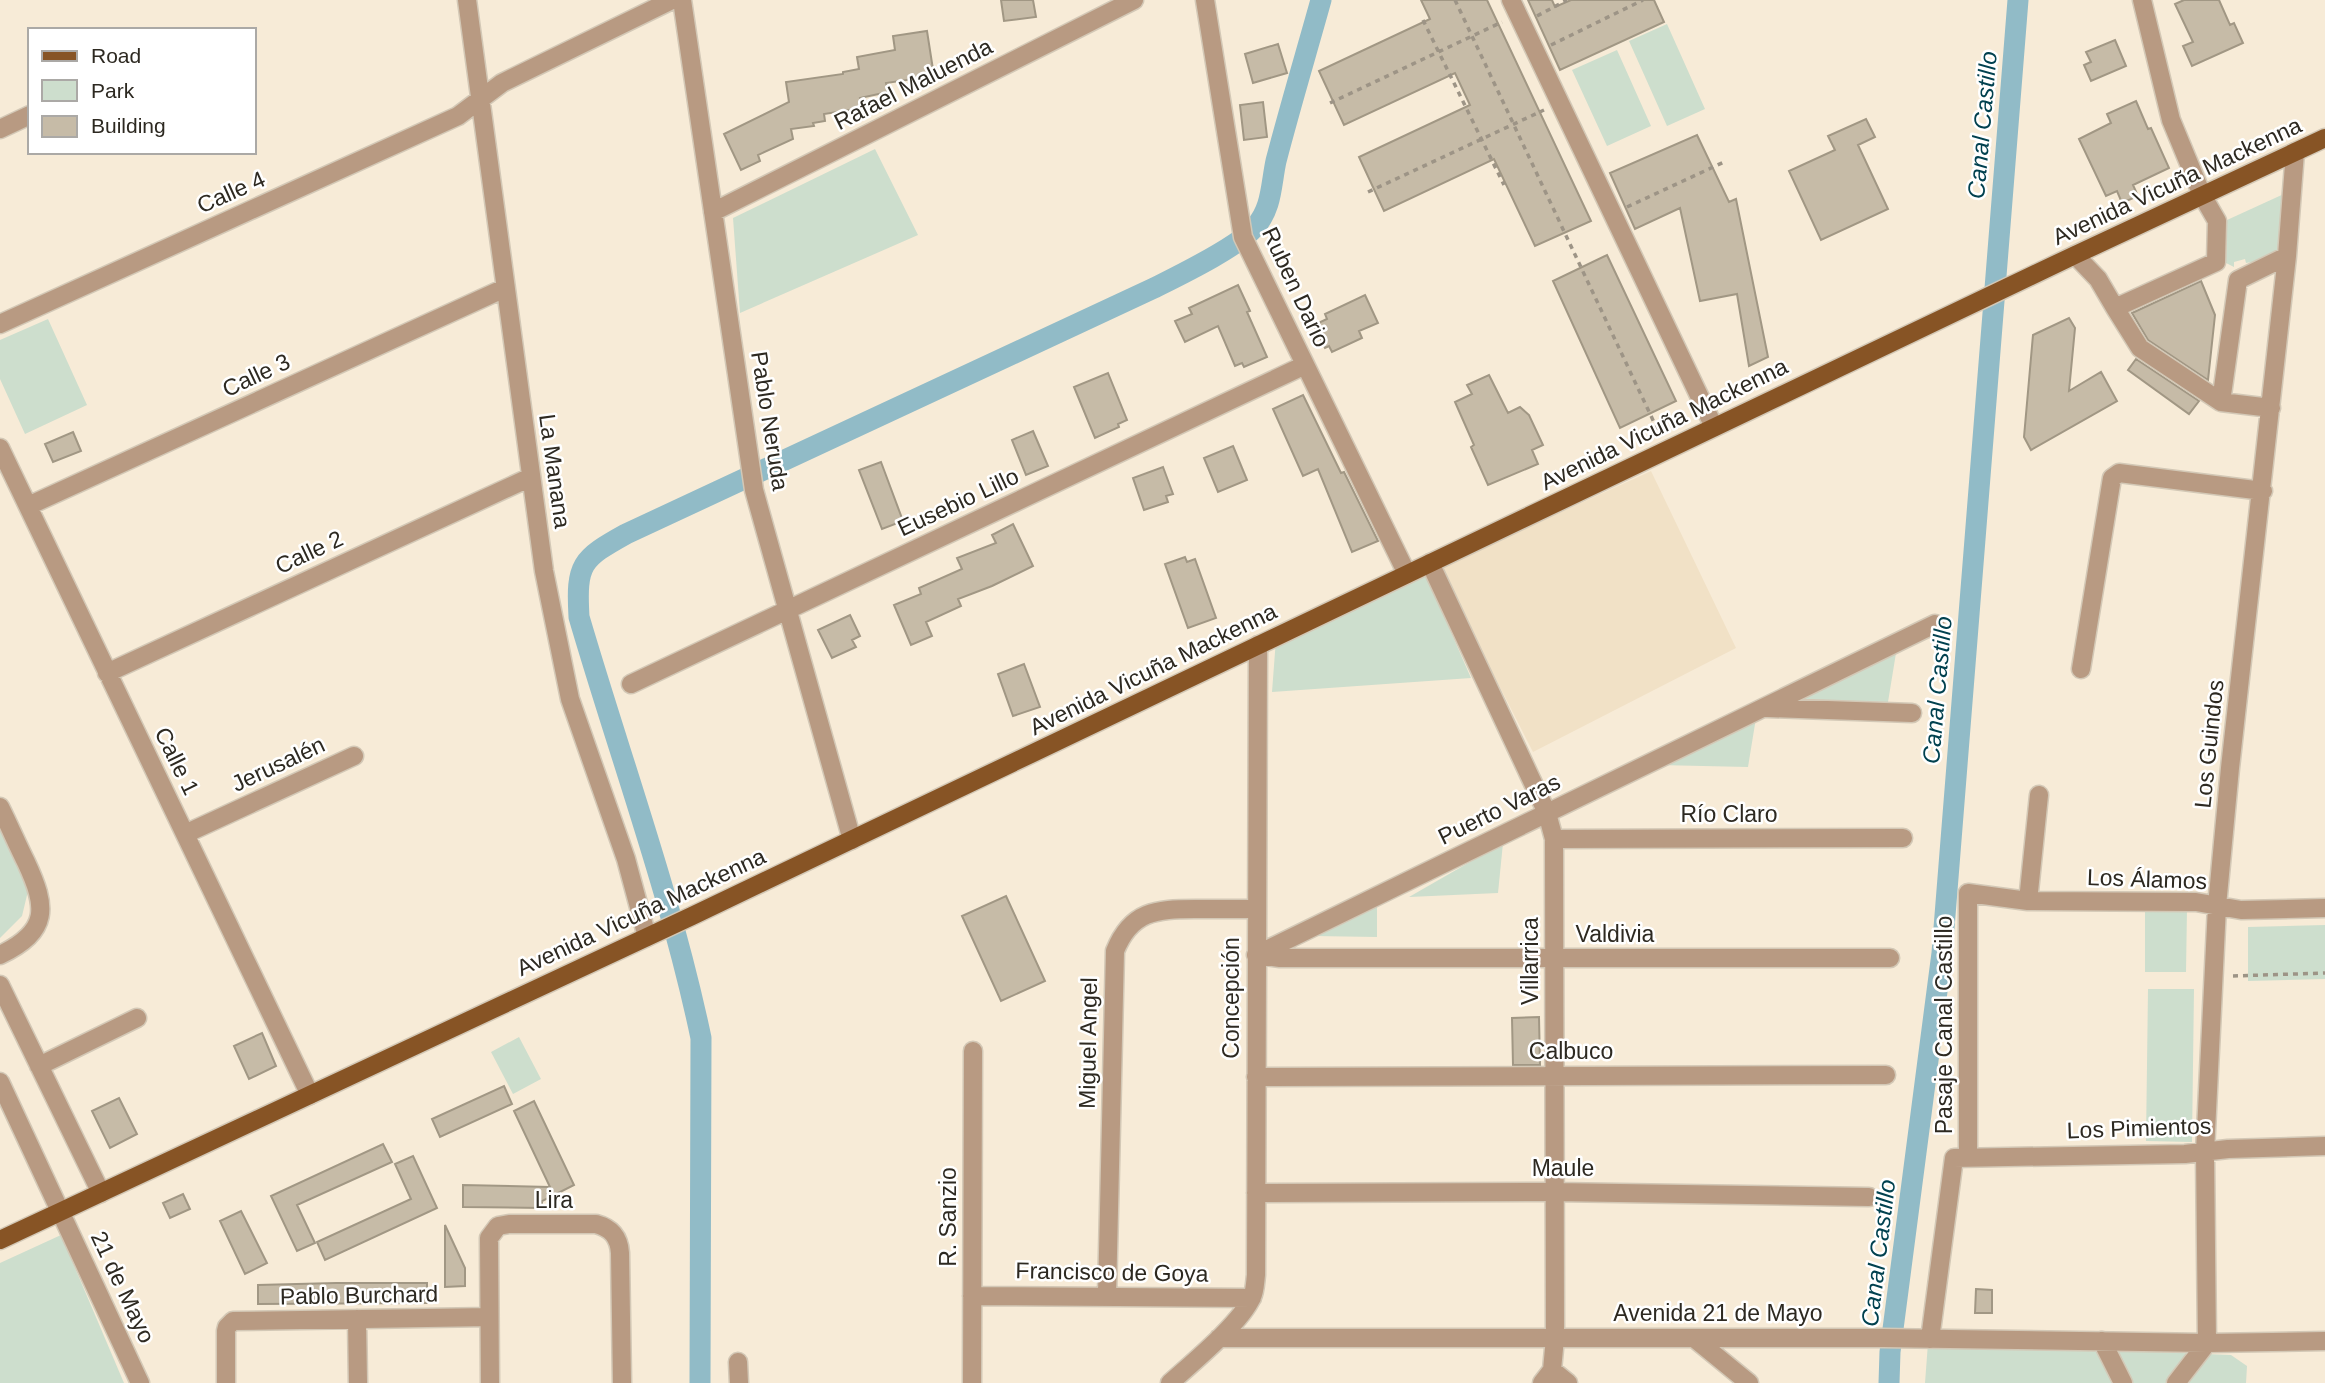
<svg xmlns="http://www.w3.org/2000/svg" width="2325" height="1383" viewBox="0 0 2325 1383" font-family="Arial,sans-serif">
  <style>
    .built { fill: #f1e1c6 }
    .green { fill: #cddecd }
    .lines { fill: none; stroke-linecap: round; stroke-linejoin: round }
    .canal { stroke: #91bbc7; stroke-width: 21 }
    .building { fill: #c6bba7; stroke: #a19784; stroke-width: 2 }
    .minor-casing { stroke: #d3c8b6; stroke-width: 21 }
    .major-casing { stroke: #d3c8b6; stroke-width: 21 }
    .path { stroke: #9d9486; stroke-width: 3.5; stroke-dasharray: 5 5; stroke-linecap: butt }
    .minor { stroke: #b89a82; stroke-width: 18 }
    .major { stroke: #875425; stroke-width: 18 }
    .labels { text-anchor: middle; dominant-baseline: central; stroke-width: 5; stroke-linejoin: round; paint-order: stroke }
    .street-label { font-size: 23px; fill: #2d2921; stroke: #fff }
    .water-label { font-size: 24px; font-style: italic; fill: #01414f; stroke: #fff }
  </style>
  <rect width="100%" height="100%" fill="#f7ebd7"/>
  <path class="built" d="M1651,471L1736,648L1533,752L1439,568Z"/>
  <path class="green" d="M1667,24L1705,109L1667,126L1629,41Z
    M1617,50L1651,126L1607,146L1572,70Z
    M875,149L918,235L740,313L733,218Z
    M2286,193L2277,254L2274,258L2246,263L2245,259L2234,262V267L2226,263L2227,220Z
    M48,319L87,405L25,434L0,379V340Z
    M1423,568L1471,678L1272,692L1276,639Z
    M1896,653L1888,702L1798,700Z
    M1756,718L1748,767L1658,765Z
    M0,822L28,891L22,916L0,938Z
    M1503,843L1498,893L1409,897Z
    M1377,905V937L1313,936Z
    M2145,908H2187L2186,972H2145Z
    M2325,925V979L2248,981V927Z
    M2148,989H2194L2192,1142L2146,1141Z
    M519,1037L541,1079L513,1094L491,1052Z
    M61,1235L124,1383H0V1263Z
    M1928,1343L2231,1355L2247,1366L2246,1383H1925Z"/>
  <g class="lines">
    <path class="canal" d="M700,1383L701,1038C671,895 620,757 579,617C576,564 581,559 626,534L1154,288C1180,275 1238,247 1255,227C1272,209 1271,184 1276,161C1290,107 1306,54 1321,0
      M1889,1383L1890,1352L1942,953L2018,0"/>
  </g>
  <path class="building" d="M1001,0H1033L1036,17L1004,21Z
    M1421,0H1487L1591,221L1535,246L1494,159L1384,211L1359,157L1470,105L1455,73L1344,125L1319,71L1430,19Z
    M1528,0H1552L1555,7L1571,0H1654L1664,22L1560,70Z
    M2184,0H2219L2230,25L2234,23L2243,43L2192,66L2183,46L2193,42L2175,4Z
    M927,31L934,76L886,83L888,92L860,98L862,108L824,114L825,121L813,123L814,126L791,129L793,139L758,155L760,161L741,170L724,134L789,102L786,82L843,74V72L859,69L857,57L895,50L893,36Z
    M2115,40L2126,66L2091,81L2084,65L2091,62L2086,52Z
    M1278,44L1287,73L1253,83L1245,54Z
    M2136,101L2148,129L2151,128L2169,168L2133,185L2138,196L2122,203L2117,191L2106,196L2079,139L2111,123L2107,114Z
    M1263,102L1267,137L1244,140L1240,105Z
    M1866,119L1875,137L1858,145L1888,209L1821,240L1789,171L1835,150L1828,136Z
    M1697,135L1729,202L1736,199L1768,357L1749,366L1737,294L1700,301L1680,208L1635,229L1610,173Z
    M1607,255L1676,401L1620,428L1553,281Z
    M2201,281L2215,315L2208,380L2148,340L2132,313Z
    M1238,285L1250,311L1247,312L1267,357L1244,367L1242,363L1235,366L1218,326L1185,342L1175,321L1192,314L1189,308Z
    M1365,295L1378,323L1359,331L1362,338L1332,352L1329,346L1325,348L1314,325L1327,319L1325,314Z
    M2069,318L2075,328L2069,391L2101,372L2117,401L2031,450L2024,437L2033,335Z
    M2136,359L2199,401L2189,414L2128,370Z
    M1108,373L1127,420L1118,424L1119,427L1095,438L1074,387Z
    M1489,375L1508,413L1520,407L1529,415L1543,445L1532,450L1538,464L1488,485L1471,447L1474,445L1455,402L1472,394L1467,385Z
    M1303,395L1341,473L1344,472L1378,541L1352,552L1318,469L1303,476L1273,409Z
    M1033,431L1048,466L1026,475L1012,440Z
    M73,432L81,451L53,462L45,444Z
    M1233,446L1247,480L1218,492L1204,458Z
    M881,462L903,521L882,529L859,470Z
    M1163,467L1173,494L1166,496L1168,502L1144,510L1133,478Z
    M1013,524L1033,566L992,586L958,599L961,606L926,622L932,636L911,645L894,605L921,594L919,588L962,569L957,558L996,543L992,535Z
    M1185,557L1187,562L1195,559L1216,618L1188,628L1165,564Z
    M850,615L860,636L852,640L856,647L832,658L818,630Z
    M1024,664L1040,707L1013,716L998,674Z
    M1006,896L1045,981L1001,1001L962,916Z
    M1539,1017L1540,1065H1513L1512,1018Z
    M262,1033L276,1066L249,1079L234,1046Z
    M504,1086L512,1104L440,1137L432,1119Z
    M119,1098L137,1134L110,1148L92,1111Z
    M534,1101L574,1185L542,1201V1208L463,1207V1185L550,1187L514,1111Z
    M383,1144L392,1162L297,1205L315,1243L297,1251L271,1196Z
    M413,1156L437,1208L325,1260L317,1242L411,1199L395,1164Z
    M183,1194L190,1209L170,1218L163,1203Z
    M241,1211L267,1263L245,1274L220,1221Z
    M445,1225L465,1268V1286L445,1287Z
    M336,1283H427V1303L258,1304V1285Z
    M1976,1289L1992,1290V1313H1975Z"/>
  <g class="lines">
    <g class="minor-casing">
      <path id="minor" d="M467,0L544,571L570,699L626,859L647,937
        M682,0L754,490L852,840
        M1205,0L1243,237L1407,574
        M1511,0L1714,427
        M0,129L30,115
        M713,212L1134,0
        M2075,255L2098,279L2115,308L2216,262L2217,221L2202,195L2171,120L2142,0
        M2115,308L2140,348L2221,402
        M0,324L458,116L502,83L672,0
        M2271,408L2221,402L2238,280L2287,256
        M0,448L310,1095
        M28,506L505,288
        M1430,563L1547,813L1554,839L1555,1338L1552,1370L1542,1383
        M2081,669L2112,478L2119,473L2263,491
        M107,673L531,477
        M631,684L1305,365
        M1768,708L1912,713
        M0,807C9,825 17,844 26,862C47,907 50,931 0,955
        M185,834L354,756
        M1554,839L1903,838
        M2028,901L2039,795
        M1256,955L1935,624
        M1256,955L1280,958H1890
        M0,985L101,1193
        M39,1066L137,1018
        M1256,1077L1886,1075
        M0,1082L140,1383
        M1968,1157V893L2028,901L2196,902L2241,910L2325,908
        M1256,1193L1555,1192L1869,1197
        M972,1296L1252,1298
        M1107,1296L1115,951C1131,911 1156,909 1195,909C1215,909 1236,909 1256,909
        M357,1319L358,1383
        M1219,1338H1883L2207,1343L2325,1341
        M1694,1338L1749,1383
        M1930,1339L1954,1158L2185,1154L2228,1149L2325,1146
        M2102,1341L2123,1383
        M2207,1343L2205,1152L2217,906L2230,768L2287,256L2295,152
        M738,1362L739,1383
        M1552,1370L1568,1383
        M226,1383V1331L227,1327L233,1321L489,1317
        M490,1383L489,1238L498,1226L509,1224H596C611,1228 619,1237 620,1253L622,1383
        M972,1383L973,1051
        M1170,1383C1192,1363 1241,1323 1252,1297C1255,1291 1255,1283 1256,1275L1258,645
        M2176,1383L2207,1343"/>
    </g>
    <g class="major-casing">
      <path id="major" d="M0,1240L692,916L2075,255L2325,138"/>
    </g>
    <path class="path" d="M1455,0L1660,435
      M1537,16L1567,0
      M1423,20L1504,185
      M1551,45L1643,0
      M1330,103L1502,22
      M1368,192L1544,110
      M1627,207L1724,162
      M2233,976L2325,973"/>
    <use href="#minor" class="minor"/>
    <use href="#major" class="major"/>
  </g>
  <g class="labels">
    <g class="street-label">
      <text transform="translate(913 84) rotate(-27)">Rafael Maluenda</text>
      <text transform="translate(2177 181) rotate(-25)">Avenida Vicuña Mackenna</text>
      <text transform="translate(231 192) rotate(-24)">Calle 4</text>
      <text transform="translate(1296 287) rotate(65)">Ruben Dario</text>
      <text transform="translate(256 375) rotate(-25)">Calle 3</text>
      <text transform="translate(770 421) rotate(81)">Pablo Neruda</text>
      <text transform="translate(1664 424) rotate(-26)">Avenida Vicuña Mackenna</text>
      <text transform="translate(555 471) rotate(82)">La Manana</text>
      <text transform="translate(958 502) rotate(-25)">Eusebio Lillo</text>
      <text transform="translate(309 552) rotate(-25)">Calle 2</text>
      <text transform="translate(1153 669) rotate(-26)">Avenida Vicuña Mackenna</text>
      <text transform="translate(2209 744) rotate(-84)">Los Guindos</text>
      <text transform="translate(177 761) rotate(64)">Calle 1</text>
      <text transform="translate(278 764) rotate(-25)">Jerusalén</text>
      <text transform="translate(1499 809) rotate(-26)">Puerto Varas</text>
      <text x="1729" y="814">Río Claro</text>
      <text transform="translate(2147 879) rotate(2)">Los Álamos</text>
      <text transform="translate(641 912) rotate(-25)">Avenida Vicuña Mackenna</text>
      <text x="1615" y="934">Valdivia</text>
      <text transform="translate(1530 961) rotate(-90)">Villarrica</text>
      <text transform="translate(1231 998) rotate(-90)">Concepción</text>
      <text transform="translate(1944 1025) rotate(-90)">Pasaje Canal Castillo</text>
      <text transform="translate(1088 1043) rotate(-89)">Miguel Angel</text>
      <text x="1571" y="1051">Calbuco</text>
      <text transform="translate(2139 1128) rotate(-2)">Los Pimientos</text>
      <text x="1563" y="1168">Maule</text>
      <text x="554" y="1200">Lira</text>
      <text transform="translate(948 1217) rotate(-90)">R. Sanzio</text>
      <text transform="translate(1112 1272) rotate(1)">Francisco de Goya</text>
      <text transform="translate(123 1287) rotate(65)">21 de Mayo</text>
      <text transform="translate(359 1295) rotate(-1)">Pablo Burchard</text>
      <text x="1718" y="1313">Avenida 21 de Mayo</text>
    </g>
    <g class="water-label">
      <text transform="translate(1982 125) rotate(-85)">Canal Castillo</text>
      <text transform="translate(1937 690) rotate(-85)">Canal Castillo</text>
      <text transform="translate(1878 1253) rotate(-83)">Canal Castillo</text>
    </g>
  </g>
  <rect x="28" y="28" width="228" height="126" fill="#ffffff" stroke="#aba9a6" stroke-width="2"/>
  <rect x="42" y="51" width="35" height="10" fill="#875425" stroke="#aba9a6" stroke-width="2"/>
  <text x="91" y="63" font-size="21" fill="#2d2921">Road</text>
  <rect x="42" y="80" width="35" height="21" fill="#cddecd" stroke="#aba9a6" stroke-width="2"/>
  <text x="91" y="98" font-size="21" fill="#2d2921">Park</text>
  <rect x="42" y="116" width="35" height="21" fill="#c6bba7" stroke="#aba9a6" stroke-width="2"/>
  <text x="91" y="133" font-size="21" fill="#2d2921">Building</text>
</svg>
